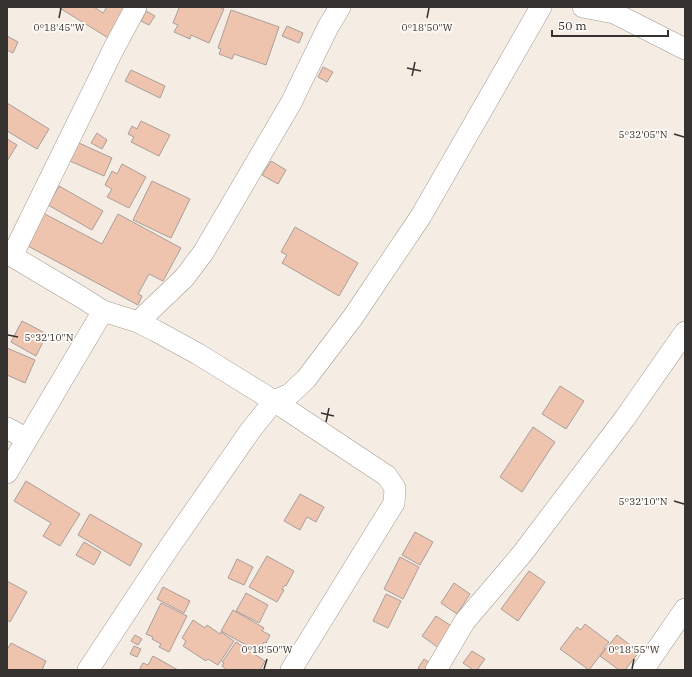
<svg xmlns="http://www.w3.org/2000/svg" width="692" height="677" viewBox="0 0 692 677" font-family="'IBM Plex Serif',serif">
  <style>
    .building { fill: #efc4af; stroke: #a99e99 }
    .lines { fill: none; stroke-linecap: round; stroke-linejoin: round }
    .minor-casing { stroke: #a39b93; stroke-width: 22 }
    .minor { stroke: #fff; stroke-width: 21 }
    .ticks { fill: none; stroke: #35322f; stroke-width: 1.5 }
    .ticks-label { font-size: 10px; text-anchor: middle; fill: #35322f; stroke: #fefbf7; stroke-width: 3.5; stroke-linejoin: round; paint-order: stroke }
  </style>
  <rect width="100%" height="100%" fill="#f5ece4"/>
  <path class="building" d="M58,7H94L103,13L107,7H130L110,39Z
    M177,7H219L224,9L209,43L191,35L190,39L174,32L178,25L173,23L179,8Z
    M231,10L279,27L266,65L234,54L232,59L219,54L221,49L218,48Z
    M146,11L155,16L149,25L141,21Z
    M287,26L303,33L299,43L282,36Z
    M7,36L18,42L13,53L7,50Z
    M323,67L333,72L327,82L318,77Z
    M131,70L165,86L160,98L125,81Z
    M7,103L49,129L37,149L7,131Z
    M141,121L170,135L159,156L131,142L134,137L128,134L132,126L137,129Z
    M97,133L107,140L102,149L91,143Z
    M7,139L17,145L7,161Z
    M79,143L112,158L104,176L70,161Z
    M271,161L286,170L278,184L262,175Z
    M122,164L146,177L129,208L107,197L112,189L105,185L112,171L117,174Z
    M152,181L190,199L171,238L133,220Z
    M59,186L103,211L92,230L48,205Z
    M43,213L102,244L118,214L181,248L163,281L149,274L138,294L142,296L138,305L26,245Z
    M295,227L358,263L339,296L282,263L287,255L281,252Z
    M22,321L47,334L36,356L11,342Z
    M7,348L35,360L25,383L7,375Z
    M560,386L584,401L566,429L542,414Z
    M533,427L555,442L522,492L500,477Z
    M26,481L80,514L60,546L43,536L51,523L14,501Z
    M300,494L324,507L316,522L307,517L300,530L284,521Z
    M90,514L142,544L130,566L78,535Z
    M415,532L433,542L420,565L402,555Z
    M84,542L101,552L94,565L76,555Z
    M267,556L294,571L286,586L285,585L282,589L284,590L277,602L249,587Z
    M400,557L419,567L403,599L384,589Z
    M237,559L253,567L244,585L228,578Z
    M529,571L545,582L518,621L501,609Z
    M7,581L27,592L10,622L7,620Z
    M454,583L470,594L457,614L441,603Z
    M163,587L190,601L184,613L157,599Z
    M246,593L268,605L259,623L236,611Z
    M386,594L401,601L388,628L373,621Z
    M161,603L187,616L169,652L159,647L161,644L152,639L153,637L146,634Z
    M233,610L264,628L262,631L270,635L266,643L264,642L260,648L255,645L253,649L221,631Z
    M436,616L453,627L439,648L422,636Z
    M193,620L205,628L207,625L220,634L221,632L234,641L218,665L208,659L206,661L183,646L186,641L182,638Z
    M585,624L609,642L604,648L605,649L589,670L560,649L577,627L581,630Z
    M135,635L142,639L138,645L131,641Z
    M617,635L639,652L625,670H619L600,656Z
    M236,642L265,661L260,670H227L222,666L224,663L222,662Z
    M11,643L46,661L42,670H7V650Z
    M134,646L141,649L137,657L130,654Z
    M472,651L485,659L477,670H473L463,663Z
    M153,656L178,670H139L143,663L148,665Z
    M424,659L433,665L429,670H421L418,668Z"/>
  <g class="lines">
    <g class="minor-casing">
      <path id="minor" d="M583,7L614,13L685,49
        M7,253L59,284L81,297L103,311L138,322L156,331L198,354L274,401L387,476L395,488L394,503L291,670
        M12,256L113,50L136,7
        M138,322L184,278L203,253L291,103L328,27L340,7
        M7,428L27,439
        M7,473L103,311
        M88,670L166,552L250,431L274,401L290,394L306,379L353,317L421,216L541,7
        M436,670L465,621L522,554L625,418L685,332
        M643,670L685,609"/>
    </g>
    <use href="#minor" class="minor"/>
  </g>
  <path class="ticks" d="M59,18L61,8M427,18L429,8M407,68L421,71M412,76L415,62M674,134L684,137M8,335L18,337M321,413L334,416M326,422L329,408M674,501L684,504M264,669L267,659M632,669L634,659"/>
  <g class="ticks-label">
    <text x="59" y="31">0°18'45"W</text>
    <text x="427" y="31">0°18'50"W</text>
    <text x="643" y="138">5°32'05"N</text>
    <text x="49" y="341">5°32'10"N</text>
    <text x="643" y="505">5°32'10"N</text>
    <text x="267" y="653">0°18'50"W</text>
    <text x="634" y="653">0°18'55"W</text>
  </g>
  <rect width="692" height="677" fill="none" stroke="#35322f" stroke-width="16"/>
  <path d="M552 30v6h116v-6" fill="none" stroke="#35322f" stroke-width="2"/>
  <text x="558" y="30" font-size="12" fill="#35322f" stroke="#fefbf7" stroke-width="3" paint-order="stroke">50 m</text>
</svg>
